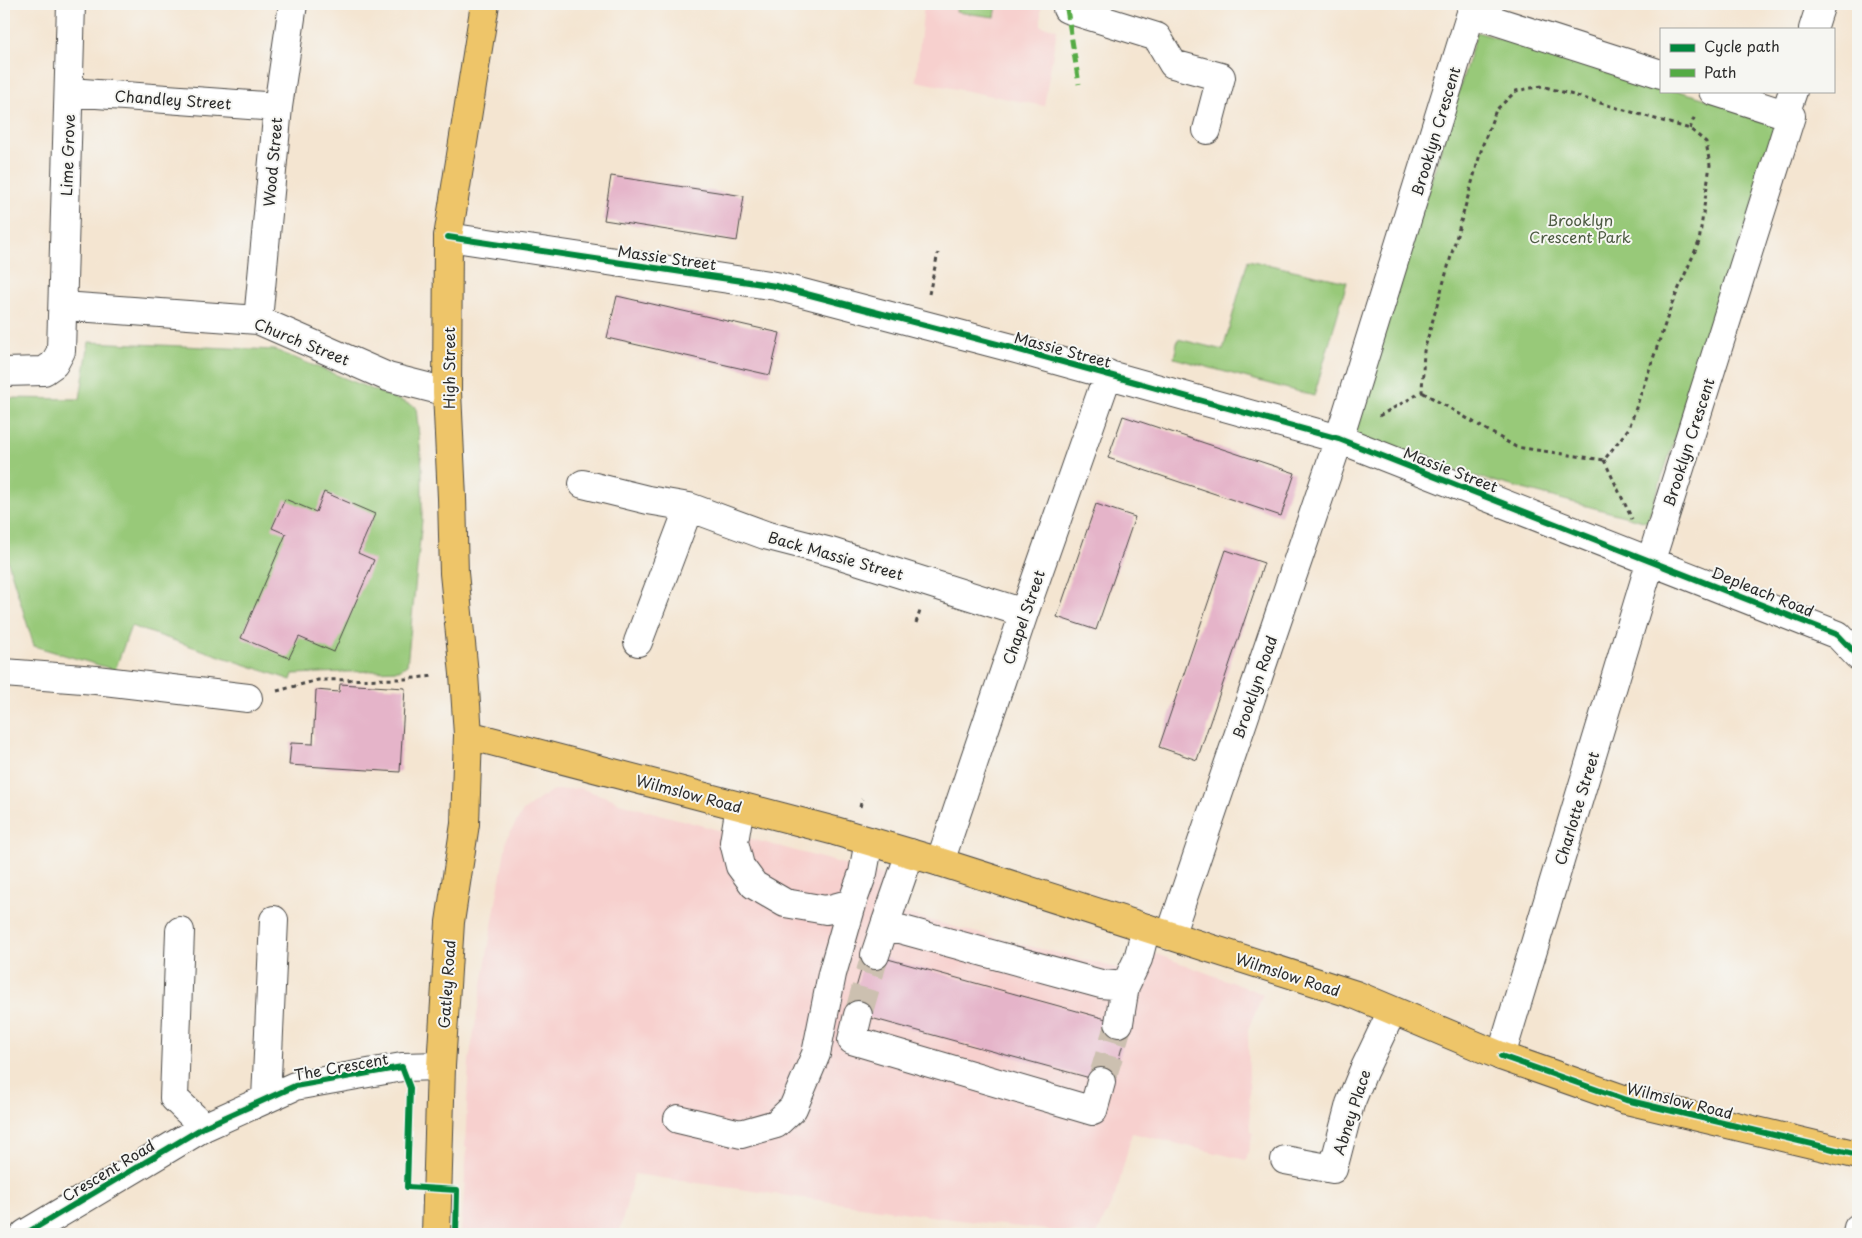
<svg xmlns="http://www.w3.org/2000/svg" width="1862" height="1238" viewBox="0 0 1862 1238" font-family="'Playpen Sans',sans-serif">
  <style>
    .built { fill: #f7d0ce }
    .green { fill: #98c979; stroke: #627a52 }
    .building { fill: #e5b4c9 }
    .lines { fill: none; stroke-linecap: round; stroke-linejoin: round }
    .minor-tunnel { stroke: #ccc0b0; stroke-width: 28; stroke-dasharray: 28 14; stroke-linecap: butt }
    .minor-casing { stroke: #494744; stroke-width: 30 }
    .major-casing { stroke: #494744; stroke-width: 30 }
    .path { stroke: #494744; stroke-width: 3; stroke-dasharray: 4 4; stroke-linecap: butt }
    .minor { stroke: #fff; stroke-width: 28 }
    .major { stroke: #eec569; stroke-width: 28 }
    .quiet { stroke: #54ab44; stroke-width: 5; stroke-dasharray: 10 5; stroke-linecap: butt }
    .cycleway-casing { stroke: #f6f6f2; stroke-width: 9 }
    .cycleway { stroke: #00873e; stroke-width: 6 }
    .labels { text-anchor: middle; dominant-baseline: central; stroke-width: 4; stroke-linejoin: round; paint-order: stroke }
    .street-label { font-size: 15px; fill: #2b2b2b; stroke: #f6f6f2 }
    .park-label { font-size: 15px; fill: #4c5a42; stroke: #f6f6f2 }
  </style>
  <rect width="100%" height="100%" fill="#f6f6f2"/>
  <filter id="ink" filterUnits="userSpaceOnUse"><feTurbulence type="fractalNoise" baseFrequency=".02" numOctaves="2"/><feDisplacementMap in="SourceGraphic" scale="10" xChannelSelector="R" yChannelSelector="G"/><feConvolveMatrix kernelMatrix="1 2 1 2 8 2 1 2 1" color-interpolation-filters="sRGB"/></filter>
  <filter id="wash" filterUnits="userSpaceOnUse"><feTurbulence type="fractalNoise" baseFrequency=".0096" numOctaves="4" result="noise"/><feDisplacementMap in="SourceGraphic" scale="20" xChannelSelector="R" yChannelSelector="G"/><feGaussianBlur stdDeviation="1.12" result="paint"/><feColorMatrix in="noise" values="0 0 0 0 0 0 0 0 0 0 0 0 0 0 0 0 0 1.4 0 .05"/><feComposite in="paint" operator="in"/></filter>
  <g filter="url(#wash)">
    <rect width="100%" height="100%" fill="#f4e5d1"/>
    <path class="built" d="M924,4H1041V26L1057,29L1044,106L916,81Z
      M579,788L613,799L619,803L888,876L901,912L961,929L1145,975L1151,952L1263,994L1248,1029L1250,1132L1253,1133L1246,1160L1132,1133L1117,1191L1097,1234H1080L952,1219L634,1174L619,1234H461L467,1148L465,1147L469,1061L507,838L523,811L551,791Z"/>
    <path class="green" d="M957,4H997L995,17L956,12Z
      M1477,32L1661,86V91H1679L1781,121L1647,522L1350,443Z
      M1248,260L1347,282L1314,396L1174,358L1178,339L1223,350Z
      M89,342L275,350L416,407L422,466V520L407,665L399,670L293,674L291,680L131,626L115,670L34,646L4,549V398L80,399Z"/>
    <g id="blocks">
      <path class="building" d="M611,176L744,196L737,241L604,220Z
        M617,296L780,333L770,375L607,338Z
        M1123,416L1295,473L1281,516L1108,458Z
        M324,492L375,514L358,553L374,560L334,652L299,637L289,658L241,638L286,534L272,528L285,499L316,512Z
        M1096,504L1135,517L1096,630L1057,617Z
        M1226,550L1264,563L1197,760L1159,747Z
        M340,684L405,688L400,772L289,765L291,743L313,744L316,690L339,692Z
        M866,953L1128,1025L1112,1084L849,1012Z"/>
    </g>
  </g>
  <g filter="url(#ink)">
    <use href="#blocks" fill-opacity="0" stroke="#494744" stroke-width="1"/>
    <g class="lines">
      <path class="minor-tunnel" d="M858,1015L875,955
        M1101,1082L1119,1023"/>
      <g class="minor-casing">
        <path id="minor" d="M1067,4V9L1157,37L1173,64L1221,77L1207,130
          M1813,29L1821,4
          M69,92L278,107
          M1785,114L1793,91
          M448,237L776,286L1016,349L1339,439L1838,635L1858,656
          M63,306L258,320L388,377L447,392
          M258,320L278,107L293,4
          M4,372L44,371L54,364L61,351L71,4
          M583,484L648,500L689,507L765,535L831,552L1024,613
          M638,642L689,507
          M4,673L96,680L248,698
          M740,806L734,842L740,866L754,885L785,903L826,910L852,903L863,873L869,841
          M910,853L885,925L1101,984L1125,986L1138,959L1146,928
          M940,862L1024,613L1108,374
          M180,931L174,1098L204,1127
          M1170,936L1339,439L1471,13L1661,74
          M875,955L885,925
          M858,1015L852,1040L1093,1111L1101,1082
          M1119,1023L1125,986
          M1501,1056L1651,560L1791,116L1713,91
          M266,1099L274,920
          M678,1119L741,1134L776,1124L793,1108L816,1054L832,974L853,901
          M1285,1160L1333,1169L1350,1104L1363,1072L1392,1011
          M25,1234L204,1127L295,1086L402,1067L441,1066
          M1857,1234L1858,1228"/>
      </g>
      <g class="major-casing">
        <path id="major" d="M468,735L835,831L940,862L1356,995L1501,1056L1626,1100L1858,1155
          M436,1234L441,1066L450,922L465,824L468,735L464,674L454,573L452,498L447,392L448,237L485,4"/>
      </g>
      <path class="path" d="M1690,129L1695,115
        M929,294L938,253
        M1379,416L1422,392L1424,351L1483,144L1496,110L1516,91L1542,86L1690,129L1706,142L1710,165L1699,242L1672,304L1629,428L1604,460L1516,447L1422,392
        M1604,460L1632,519
        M916,623L920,611
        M277,691L318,680L405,679L434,676
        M860,807L862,799"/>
      <use href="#minor" class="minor"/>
      <use href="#major" class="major"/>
      <path class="quiet" d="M1067,9L1079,84"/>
      <g class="cycleway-casing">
        <path id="cycleway" d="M448,237L776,286L1016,349L1339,439L1838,635L1858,656
          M1501,1056L1626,1100L1858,1155
          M25,1234L204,1127L295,1086L402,1067L410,1088L407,1187L457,1190L456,1234"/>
      </g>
      <use href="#cycleway" class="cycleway"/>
    </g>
  </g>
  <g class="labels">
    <g class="street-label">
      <text transform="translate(173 99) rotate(4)">Chandley Street</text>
      <text transform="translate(1435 131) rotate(-73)">Brooklyn Crescent</text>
      <text transform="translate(67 155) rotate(-88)">Lime Grove</text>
      <text transform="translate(272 162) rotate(-85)">Wood Street</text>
      <text transform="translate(667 257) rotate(8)">Massie Street</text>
      <text transform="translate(302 341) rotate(22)">Church Street</text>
      <text transform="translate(1063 349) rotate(15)">Massie Street</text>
      <text transform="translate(448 368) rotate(-90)">High Street</text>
      <text transform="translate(1688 442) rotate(-72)">Brooklyn Crescent</text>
      <text transform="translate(1451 469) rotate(21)">Massie Street</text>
      <text transform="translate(836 555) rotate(16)">Back Massie Street</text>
      <text transform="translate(1763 591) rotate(22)">Depleach Road</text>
      <text transform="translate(1023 617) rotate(-71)">Chapel Street</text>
      <text transform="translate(1254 687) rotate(-71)">Brooklyn Road</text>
      <text transform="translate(689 793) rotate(15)">Wilmslow Road</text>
      <text transform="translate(1576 808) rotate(-73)">Charlotte Street</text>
      <text transform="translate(1288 974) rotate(18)">Wilmslow Road</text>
      <text transform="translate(446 984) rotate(-86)">Gatley Road</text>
      <text transform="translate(341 1066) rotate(-10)">The Crescent</text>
      <text transform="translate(1680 1100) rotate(14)">Wilmslow Road</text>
      <text transform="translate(1351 1112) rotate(-72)">Abney Place</text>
      <text transform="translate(108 1170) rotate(-31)">Crescent Road</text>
    </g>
    <g class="park-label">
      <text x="1580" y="219">Brooklyn<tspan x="1580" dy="17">Crescent Park</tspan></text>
    </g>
  </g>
  <rect width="1862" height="1238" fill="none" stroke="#f6f6f2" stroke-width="20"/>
  <rect x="1660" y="28" width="175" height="65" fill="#f6f6f2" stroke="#a5a5a2"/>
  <rect x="1670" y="44" width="25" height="8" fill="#00873e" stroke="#a5a5a2"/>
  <text x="1704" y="52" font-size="15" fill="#2b2b2b">Cycle path</text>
  <rect x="1670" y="69" width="25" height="8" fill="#54ab44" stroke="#a5a5a2"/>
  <text x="1704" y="78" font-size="15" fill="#2b2b2b">Path</text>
</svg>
